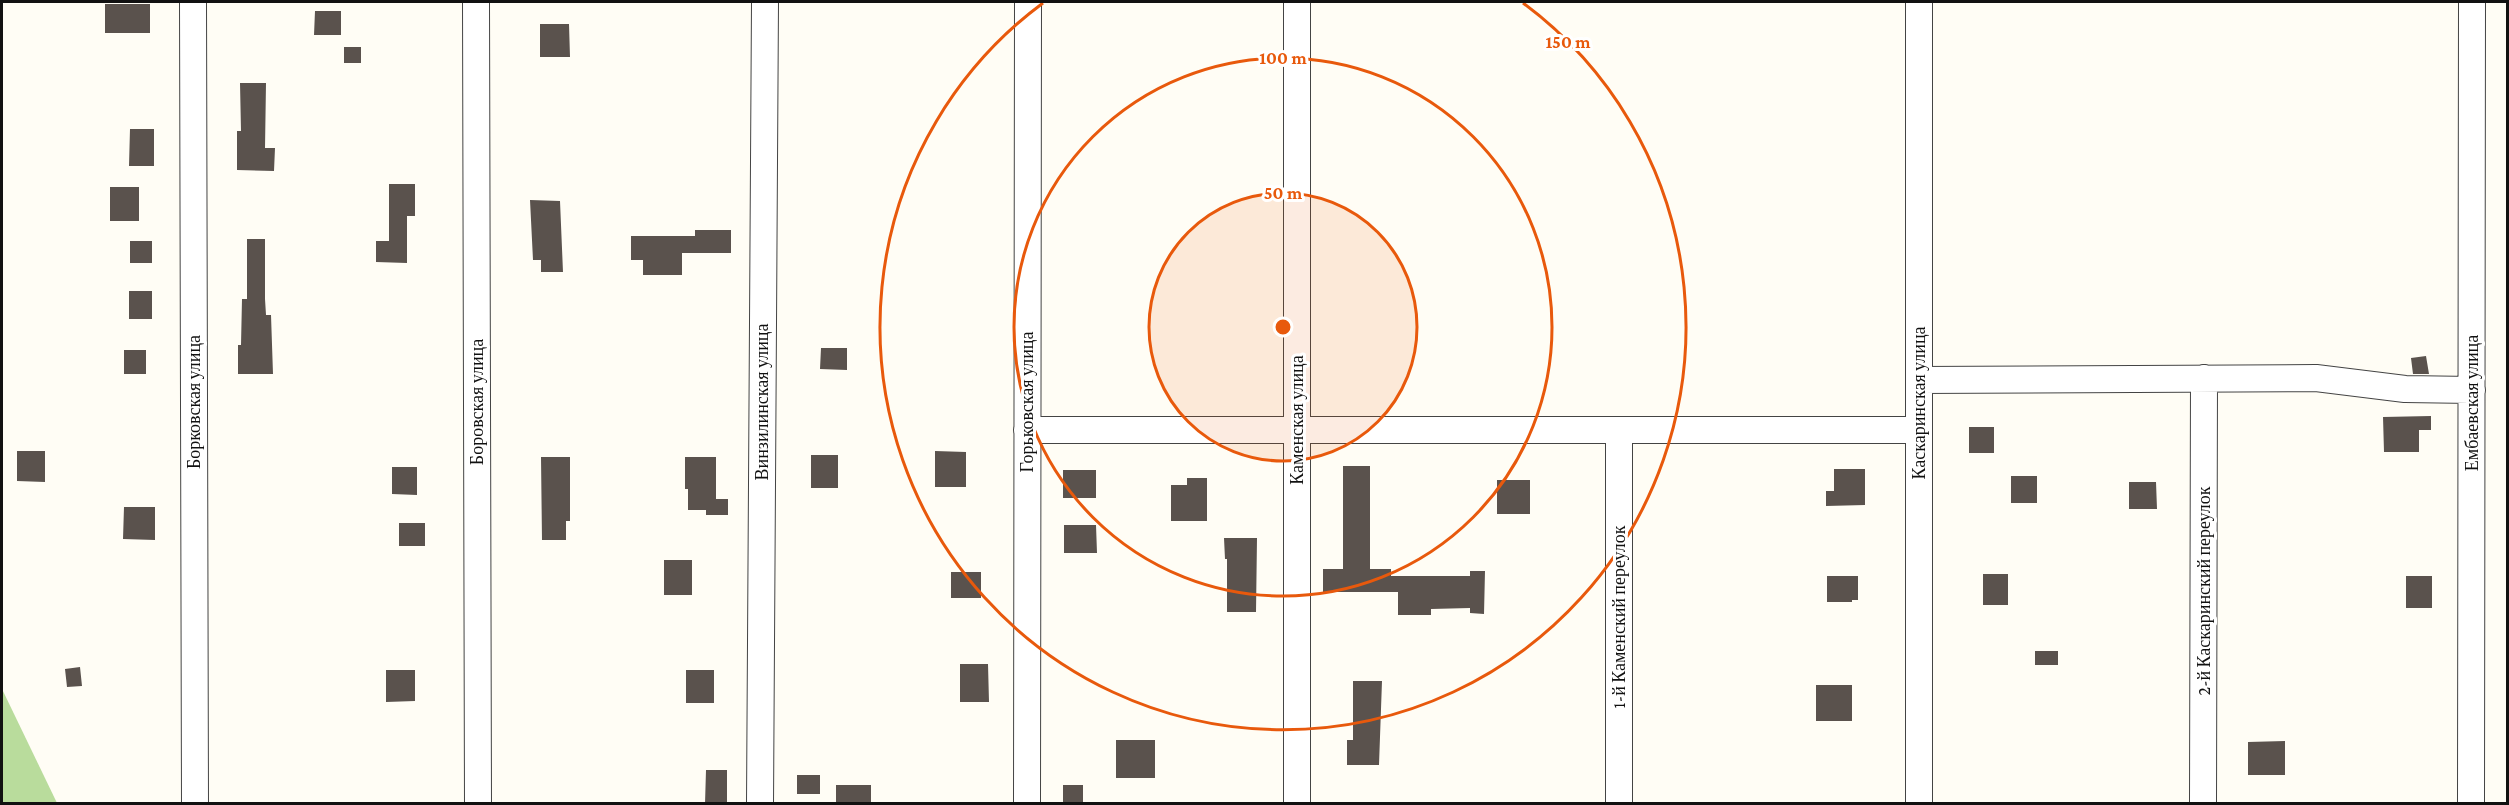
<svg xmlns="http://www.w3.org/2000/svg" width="2509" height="805" viewBox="0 0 2509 805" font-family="'Crimson Pro',serif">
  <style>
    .forest { fill: #b9dc9c }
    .building { fill: #5a524d }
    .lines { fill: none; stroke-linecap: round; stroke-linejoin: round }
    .minor-casing { stroke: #444; stroke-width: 28 }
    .minor { stroke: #fff; stroke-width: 26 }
    .ring { fill: none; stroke: #e8590c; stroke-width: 3 }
    .labels { text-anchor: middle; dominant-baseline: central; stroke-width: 6; stroke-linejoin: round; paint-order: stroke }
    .street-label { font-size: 18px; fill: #111; stroke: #fff }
    .centre { fill: #e8590c; stroke: #fff; stroke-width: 3 }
    .ring-label { font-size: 18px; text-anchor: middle; font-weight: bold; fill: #e8590c; stroke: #fff; stroke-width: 6; stroke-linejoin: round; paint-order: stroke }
  </style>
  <rect width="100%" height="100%" fill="#fffdf5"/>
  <path class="forest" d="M2,689L57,803H2Z"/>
  <path class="building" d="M105,4H150V33H105Z
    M315,11H341V35H314Z
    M540,24H569L570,57H540Z
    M344,47H361V63H344Z
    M240,83H266L265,148H275L274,171L237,170V131H241Z
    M130,129H154V166H129Z
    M389,184H415V216H407V263L376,262V241H389Z
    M110,187H139V221H110Z
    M530,200L560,201L563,272H541V260H533Z
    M695,230H731V253H682V275H643V260H631V236H695Z
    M247,239H265V299L266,315H271L273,374H238V345H241L242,299H247Z
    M130,241H152V263H130Z
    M129,291H152V319H129Z
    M821,348H847V370L820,369Z
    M124,350H146V374H124Z
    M2426,356L2429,374H2413L2411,358Z
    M2431,416V430H2419V452H2384L2383,417Z
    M1969,427H1994V453H1969Z
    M17,451H45V482L17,481Z
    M935,451L966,452V487H935Z
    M811,455H838V488H811Z
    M541,457H570V521H566V540H542Z
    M685,457H716V499H728V515H706V510H688V489H685Z
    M1343,466H1370V569H1391V576H1470V571H1485L1484,614L1470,613V608L1431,609V615H1398V592H1323V569H1343Z
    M392,467H417V495L392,494Z
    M1834,469H1865V505L1826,506V491H1834Z
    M1063,470H1096V498H1063Z
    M2011,476H2037V503H2011Z
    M1187,478H1207V521H1171V485H1187Z
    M1497,480H1530V514H1497Z
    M2129,482H2156L2157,509H2129Z
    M124,507H155V540L123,539Z
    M399,523H425V546H399Z
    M1064,525H1096L1097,553H1064Z
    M1224,538H1257L1256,612H1227V559H1225Z
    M664,560H692V595H664Z
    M951,572H981V598H951Z
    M1983,574H2008V605H1983Z
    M1827,576H1858V600H1852V602H1827Z
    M2406,576H2432V608H2406Z
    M2035,651H2058V665H2035Z
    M960,664H988L989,702H960Z
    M80,667L82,686L67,687L65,669Z
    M386,670H415V701L386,702Z
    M686,670H714V703H686Z
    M1353,681H1382L1379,765H1347V740H1353Z
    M1816,685H1852V721H1816Z
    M1116,740H1155V778H1116Z
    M2285,741V775H2248V742Z
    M706,770H727V804H705Z
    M797,775H820V794H797Z
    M836,785H871V804H836Z
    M1063,785H1083V804H1063Z"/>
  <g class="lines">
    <g class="minor-casing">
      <path id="minor" d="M193,2L195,804
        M476,2L478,804
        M1919,380L2316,378L2405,389L2472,390
        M1027,430H1919
        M760,804L765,2
        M1027,804L1028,2
        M1297,804V2
        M1619,804V430
        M1919,804V2
        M2203,804L2204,378
        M2471,804L2472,2"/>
    </g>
    <use href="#minor" class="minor"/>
  </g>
  <circle cx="1283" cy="327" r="134" fill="#e8590c" fill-opacity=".12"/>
  <g class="ring">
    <circle cx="1283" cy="327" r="134"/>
    <circle cx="1283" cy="327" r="269"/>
    <path d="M1523 3A403 403 0 1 1 1043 3"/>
  </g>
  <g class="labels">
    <g class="street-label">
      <text transform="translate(194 402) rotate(-90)">Борковская улица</text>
      <text transform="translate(477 402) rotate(-90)">Боровская улица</text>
      <text transform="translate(762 402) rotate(-90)">Винзилинская улица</text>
      <text transform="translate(1027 402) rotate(-90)">Горьковская улица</text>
      <text transform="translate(1919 403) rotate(-90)">Каскаринская улица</text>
      <text transform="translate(2472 403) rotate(-90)">Ембаевская улица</text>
      <text transform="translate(1297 420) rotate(-90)">Каменская улица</text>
      <text transform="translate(2204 591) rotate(-90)">2-й Каскаринский переулок</text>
      <text transform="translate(1619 617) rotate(-90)">1-й Каменский переулок</text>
    </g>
  </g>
  <circle cx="1283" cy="327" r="9" class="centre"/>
  <g class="ring-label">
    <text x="1568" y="48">150 m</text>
    <text x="1283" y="64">100 m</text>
    <text x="1283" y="199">50 m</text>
  </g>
  <rect width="2509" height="805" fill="none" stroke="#111111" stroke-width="6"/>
</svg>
